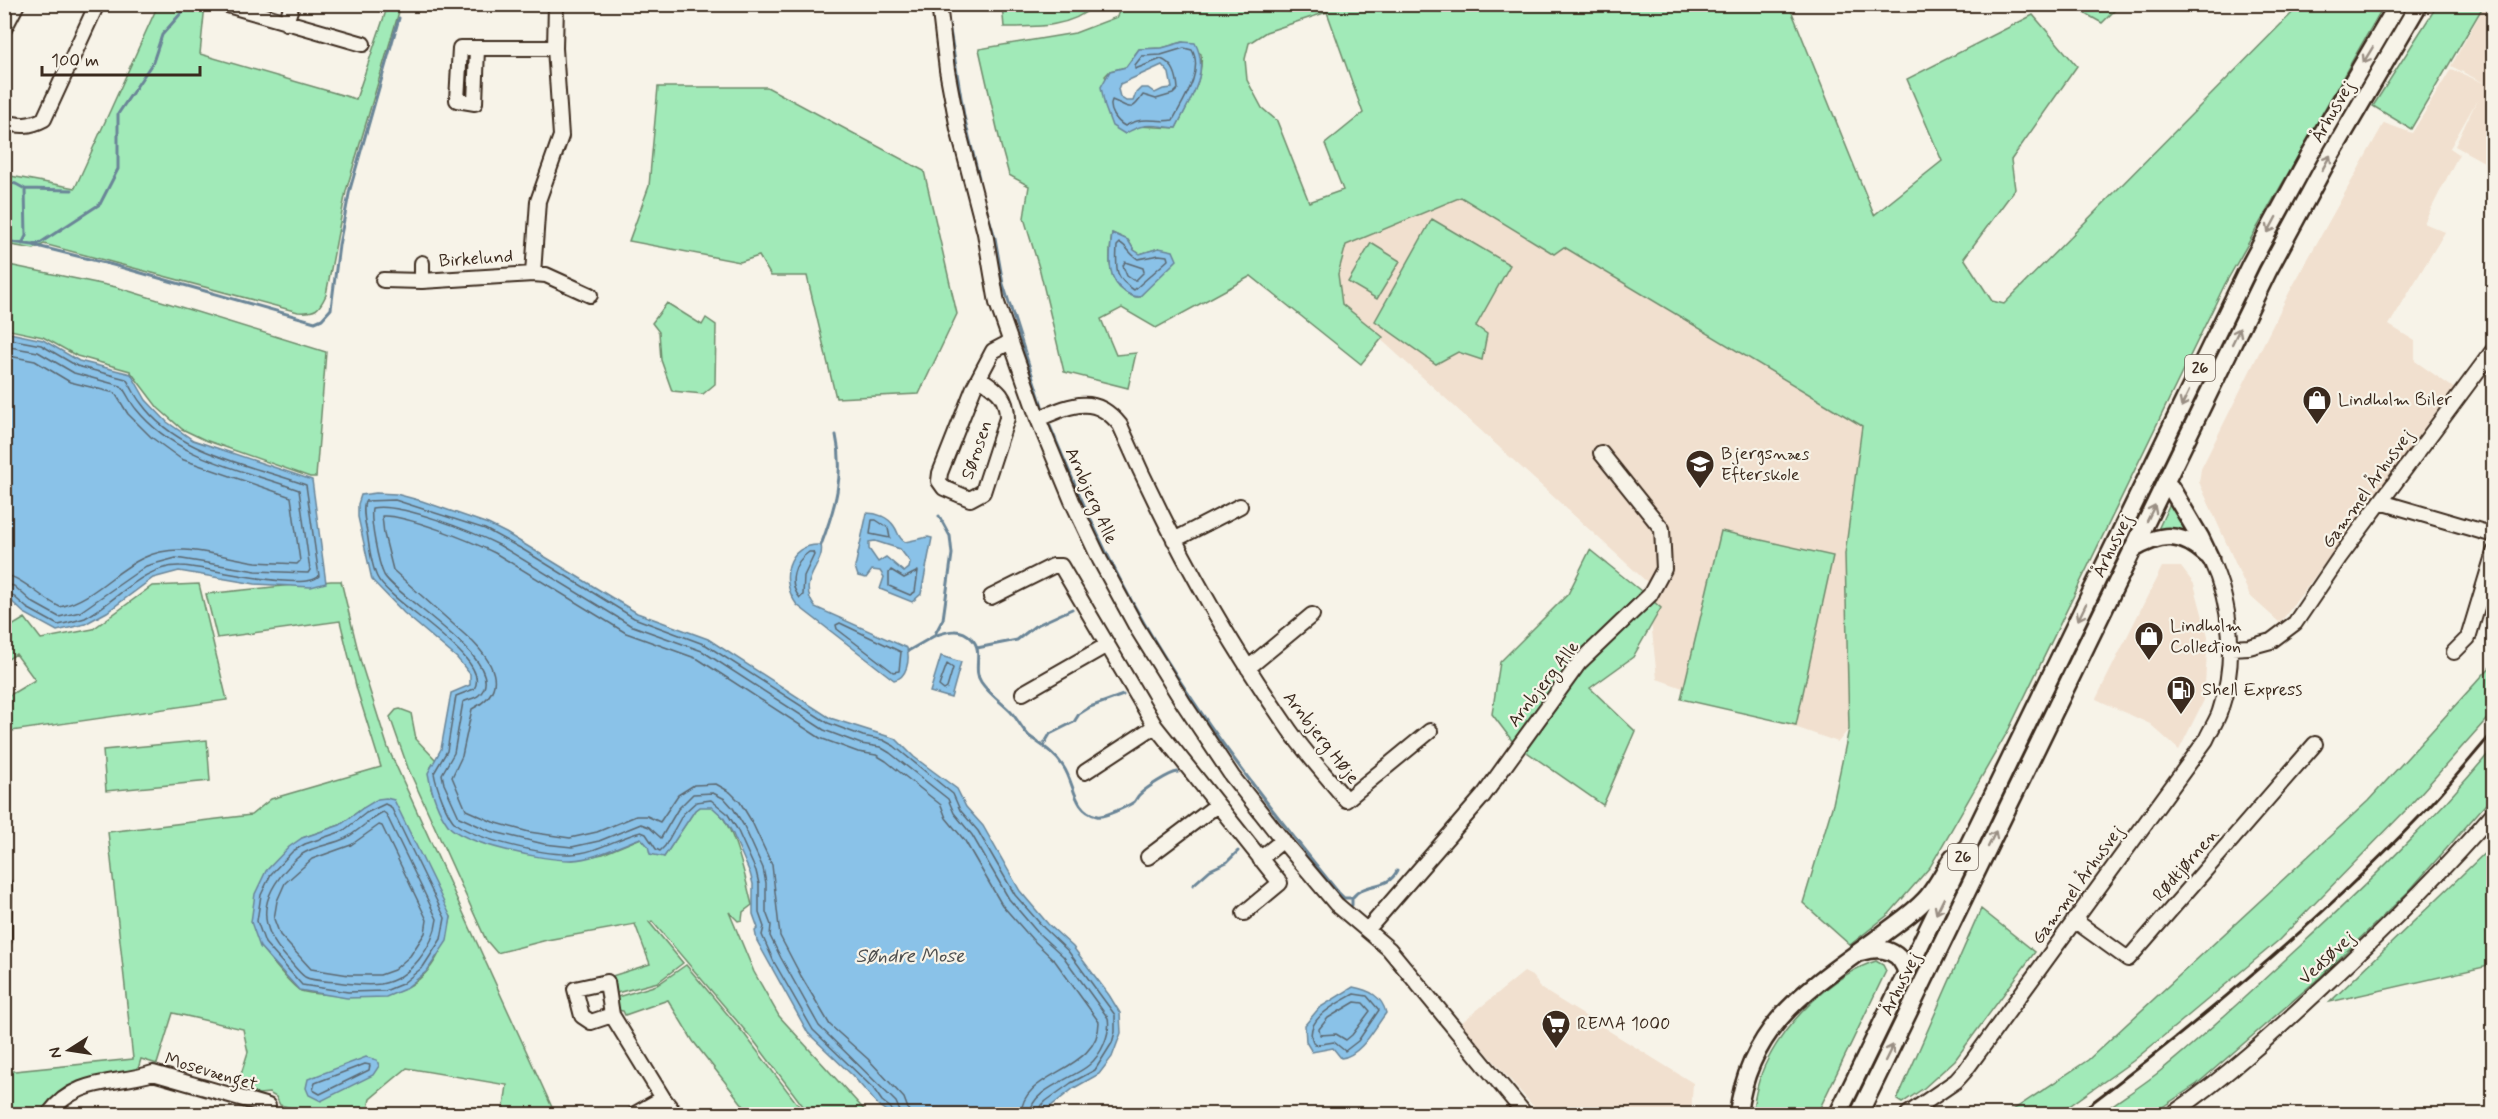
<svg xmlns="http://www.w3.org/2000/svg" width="2498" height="1119" viewBox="0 0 2498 1119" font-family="Mynerve,sans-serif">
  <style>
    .built { fill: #f1e0cf }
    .green { fill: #a1eab8; stroke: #6e8a6b; stroke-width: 1.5; fill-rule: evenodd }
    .water { fill: #8ac2e8; stroke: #6a8597; stroke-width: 1.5; fill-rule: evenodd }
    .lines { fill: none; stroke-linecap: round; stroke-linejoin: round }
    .shore { stroke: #5b676f; stroke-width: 1.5 }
    .stream { stroke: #6a8597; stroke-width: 3 }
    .minor-casing { stroke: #3b2a1e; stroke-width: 18 }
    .major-casing { stroke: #3b2a1e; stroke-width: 21 }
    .minor { stroke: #f7f3e8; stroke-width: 14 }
    .major { stroke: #f7f3e8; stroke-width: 16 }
    .rail { stroke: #3b2a1e; stroke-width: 3 }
    .oneway { stroke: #998e83 }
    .labels { text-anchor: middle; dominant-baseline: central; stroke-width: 4.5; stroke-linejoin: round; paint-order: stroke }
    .shield { fill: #f7f3e8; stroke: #73665b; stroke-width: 1.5 }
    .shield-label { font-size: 16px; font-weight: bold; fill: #3b2a1e }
    .street-label { font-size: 18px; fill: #3b2a1e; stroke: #f7f3e8 }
    .poi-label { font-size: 18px; fill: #3b2a1e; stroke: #f7f3e8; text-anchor: start }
    .water-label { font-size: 20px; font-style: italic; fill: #4f5050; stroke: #f7f3e8 }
  </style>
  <rect width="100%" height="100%" fill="#f7f3e8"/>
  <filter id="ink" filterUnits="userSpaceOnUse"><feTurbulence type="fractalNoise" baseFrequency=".0167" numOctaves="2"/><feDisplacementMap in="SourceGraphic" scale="12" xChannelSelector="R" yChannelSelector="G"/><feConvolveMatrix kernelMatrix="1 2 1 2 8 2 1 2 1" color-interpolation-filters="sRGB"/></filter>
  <g filter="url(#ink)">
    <path class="built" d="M2485,5H2493V167L2455,146L2477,100L2450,148L2459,154L2424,223L2445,232L2389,325L2415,341V361L2455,389L2280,623L2250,596L2199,482L2201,469L2290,291L2384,123L2412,133L2451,69L2486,84L2451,66Z
      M1461,197L1554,253L1564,247L1862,426L1845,554L1849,729L1838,742L1657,679L1647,582L1342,304L1338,274L1346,245Z
      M2162,567H2181L2194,584L2208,636L2204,700L2179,750L2150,724L2096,699Z
      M1524,972L1534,977L1540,988L1693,1083L1691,1114H1540L1461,1023Z"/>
    <path class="green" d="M2438,4L2484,5L2411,129L2373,106Z
      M158,5H205L200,54L356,99L388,5H401L346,191L326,295C319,310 316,313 298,312L44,244L34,249L5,244V175L75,188Z
      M1002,5V4L1095,5C1071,28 1035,27 1004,27Z
      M1121,5H1789L1874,215L1942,161L1907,79L2033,15L2077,66L2011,160L2015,189L1964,258L1992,301L2004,304L2300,5H2384L2225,284L2009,729L1930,867L1889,914L1850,945L1803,903L1833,804L1849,729L1845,554L1862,426L1564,247L1554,254L1461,197L1346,245L1338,274L1342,304L1383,337L1361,364L1251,276L1156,328L1122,308L1101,319L1116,355L1136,353L1128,388L1064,372L1040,271L1024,218L1029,186L1009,175L1001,146L979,49L1075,33L1117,17ZM1327,12L1363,113L1325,144L1343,190L1309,202L1277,121L1262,108L1247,80L1245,59L1249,43L1266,32ZM1183,42L1201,54C1204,80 1187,105 1176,128L1137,126L1105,76L1110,71L1126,67L1139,49L1162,48ZM1112,233L1128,240L1134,250L1140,254L1159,248L1151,284L1139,297C1132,297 1131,295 1125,292C1106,279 1109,254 1112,233Z
      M2070,5H2120L2102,23Z
      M658,87H767L924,171L957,314L919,394L836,398L807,276H771L759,256L740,262L629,241L649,186Z
      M1432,219L1510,265L1476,326L1487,334L1482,360L1458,352L1436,364L1375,321Z
      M1371,243L1400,261L1377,299L1348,282Z
      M4,264L116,287L326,352L316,477H310L205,440L182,429L158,408L130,371L77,356L43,337L5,329Z
      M667,303L702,325L706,318L716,325L715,384L703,394L672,391L661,360L659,332L652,323Z
      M2171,501L2195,539L2156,534Z
      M1721,531L1833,556L1796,725L1681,699Z
      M1590,550L1641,591L1576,661L1513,742L1492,714L1500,662L1568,594Z
      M331,581H341L361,663L388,748L555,1114H503L507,1085L407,1068L370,1099L367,1114H343L333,1110L324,1114H316L280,1105L276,1097L269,1093L259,1094L237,1087L248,1052L243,1029L173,1013L157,1064L141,1059L136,1076H114L43,1114H5V1072L133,1059L108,832L251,815L271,799L381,767L357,690L340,621L217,638L206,594ZM363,808L451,917C438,984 397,1005 333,995C323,994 310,994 301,991C292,987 267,955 260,946L302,838L340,825Z
      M199,584L227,700L5,732V698L35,680L16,654L5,661V614L12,626L25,618L41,639L93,629L152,586Z
      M1653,601L1661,608L1633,657L1590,688L1635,731L1603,805L1524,750L1582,667Z
      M2493,664V712L2405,811L2279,940L2189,1015L2133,1061L2058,1114H2007L2088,1060L2368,801Z
      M400,709L411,713L416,739L436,760L431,767V789L454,829L485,844L572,860L603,854L641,838L648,846L664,857L695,810C728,782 747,887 752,905L743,912L742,920L738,921L729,912L754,972L779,1016L868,1114H809L754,1041L652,921L649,922L683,963L658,982L613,994L609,977L650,964L635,924L547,940L497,953L486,940L408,768L390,717L396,710Z
      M207,740L210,781L106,791L103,750Z
      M2493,748V796L2409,891L2319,978L2197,1084L2152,1114H2100C2119,1100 2140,1087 2159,1072C2208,1033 2253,989 2299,947C2367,884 2434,820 2493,748Z
      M2493,845V965L2330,1002Z
      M1981,909L2035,952L1955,1060L1924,1088L1902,1103L1897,1100Z
      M1876,961L1883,965L1886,971L1817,1114H1752C1755,1096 1758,1078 1767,1061C1787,1021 1833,974 1876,961Z
      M686,965L745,1035L802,1110L797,1114H750L693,1041L668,1000L625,1015L623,1011L616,1010L614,998L657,985Z"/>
    <path class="water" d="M1183,42L1195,43C1211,72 1189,101 1176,128C1155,126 1144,121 1125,134L1112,126L1105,107L1101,87L1110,71L1126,67L1139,49L1162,48ZM1162,65L1169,73L1172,88L1163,89L1155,93L1148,88H1141L1136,93L1133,101H1126L1120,97L1118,89L1120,84Z
      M1112,233L1128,240L1134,250L1140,254L1159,248L1173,251L1177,260L1139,297C1132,297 1130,295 1125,292C1105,278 1110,255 1112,233Z
      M5,332L43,340L79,361L131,374L146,400L167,422L193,440L312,480L326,583L311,587L255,584L179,571L153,578L107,612L85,624L57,631L24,613L5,595Z
      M376,493L396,494L422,501L488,524L506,533L637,613L708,639L830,718L896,739L914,757L957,789L966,807L983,826L1020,891L1048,924L1073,947L1109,995L1120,1013L1121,1033L1112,1057L1099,1074L1074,1088L1041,1114H890L878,1105L852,1075L808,1033L757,941L755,931L758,928L753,914V884L750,873L732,832L723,817L712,807H699L695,810L664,857L650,854L648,846L641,838C618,846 596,859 571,860C547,861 462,844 448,825C438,811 431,790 428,773L441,749L451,693L470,685V674L457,658L404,613L372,580L358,517V504L361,495Z
      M867,513C877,513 888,517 894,526C899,533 897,537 905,542L928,537L932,538L921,594L912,602L880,589L884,577L880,571L872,570L866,578L858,576L855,567ZM875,541L900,549L910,562L909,568L904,572L886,557L878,562L869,549V542Z
      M821,545C826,565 795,580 815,607L907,648C910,660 907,678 894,680L890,677L797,605C779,581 786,543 821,545Z
      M941,656L961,662L951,698L930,692Z
      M386,798L394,800L451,917L447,941L427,971L405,989L386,997L347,998L299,990L260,947L251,922L255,894L266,871L289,847L302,838L340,825L363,808L378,799Z
      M1353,987C1369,990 1382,996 1386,1013C1375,1027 1361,1056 1341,1058L1333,1048L1312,1052L1306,1042L1305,1025L1319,1008Z
      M366,1057L377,1060L379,1066L373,1075L321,1101L309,1095L306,1088L308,1079Z"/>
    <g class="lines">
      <path class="shore" d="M1184,48L1192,50C1204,71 1183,101 1173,120C1154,123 1145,115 1125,126C1117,122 1108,110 1112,100C1131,107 1130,114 1143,95L1156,99L1173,94L1178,89C1177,76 1174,64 1161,59L1135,69V65L1142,56L1161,55Z
        M1120,243C1127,246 1130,255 1138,259L1159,255L1167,256L1168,260L1134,290C1114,277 1116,269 1117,246Z
        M1125,262L1143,268L1144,272L1136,280H1133L1127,276L1123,266Z
        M4,338L41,345L77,366L126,379C132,387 135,396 141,403C178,455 250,464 306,485L319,576C304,593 204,566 180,566C143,565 116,602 85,618C77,621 67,623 58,625L27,608L10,593L4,592
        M4,346L38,352L74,373L121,386C127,393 130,402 136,409C177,460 242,469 299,490L310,570L308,573L256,571L176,558L146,566L80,612L59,617L32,602L14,586L4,584
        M4,355L35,361L70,382L115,393L128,414L151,437L181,459L291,497L300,561L297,564C284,563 269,563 256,562C219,557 179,540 143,558C113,572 94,599 60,607C42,599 21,576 4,575
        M872,520H876L888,528L890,538L870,534Z
        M809,552H813L814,555L804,576L803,595L800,598C787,583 794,562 809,552Z
        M891,570L904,578L918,571L915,592L910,595L889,586V573Z
        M840,623L901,652L899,671L893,672L837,629L836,625Z
        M947,664L953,668L947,688L944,690L939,686Z
        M385,804L391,807L445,918L441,939L423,967L402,984L385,991L348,992L302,985L265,943L257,921L261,895L271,874L293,851L305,844L343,831L366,813Z
        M383,812L386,814L437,919C434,946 410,979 381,984C367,986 350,984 336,982C327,981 312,981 305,977C298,972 292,963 286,957C253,921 263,891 296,859C309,846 329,846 346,838C359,831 369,819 383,812Z
        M379,825L382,826L427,920L425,933L410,956L394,970L380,975H349L311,969L280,935L274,919L277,901L285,883L312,859L351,845Z
        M1354,994L1367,996L1379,1010L1358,1041L1345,1051L1334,1042L1315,1045C1299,1021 1338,1003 1354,994Z
        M1355,1002L1363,1003L1370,1011L1352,1035L1346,1040L1336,1034L1320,1035L1319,1029L1328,1018Z
        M365,1064L370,1065L369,1070L320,1094L313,1090L315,1083Z
        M893,1114L891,1108L882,1101L873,1088L813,1030L774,962L762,935L764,927L759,913V884L756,871L737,829L727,813L711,800L696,802L683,814L665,846L660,851L656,849L646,834L641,832C617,838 596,853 571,854C543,855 478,840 456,824C447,817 436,785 434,773L447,751L456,696L474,689C494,659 390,604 377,577C371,564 369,546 367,532C365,522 362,510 365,501L395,500L485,529L522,549L634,618L706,645L828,723L863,736L883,740L894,746L953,794L960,810L978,831L1015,895L1044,928L1068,951L1115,1015V1032L1112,1043L1095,1070L1071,1083L1046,1101L1038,1109L1037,1114
        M901,1114L896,1102L819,1026L781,958L770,936L771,925L766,912V883L763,868L744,826L733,808L725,799L713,793L693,794L678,809L661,838L649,827L641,824L599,841L572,847L544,844L490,831L459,817L444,784L442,774L454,753L463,702C468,699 475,699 479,695C513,664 398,599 384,575C378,563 370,520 372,508C400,502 473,532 499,545L630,625L702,651L824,730L861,744L880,747L890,753L948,799L954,813L972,835L1009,899L1038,933L1063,956L1108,1018C1111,1034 1101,1055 1089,1065C1073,1079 1031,1089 1030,1114
        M910,1114L904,1098L868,1059L830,1025L801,976L780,936L772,865L752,822L740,802L730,792L716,784L694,785L678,795L660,822L647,816H636L597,832L570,838L529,832L493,822L466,810L452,777L462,756L472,709C507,691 496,666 473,642L393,570L384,534L382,516C405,514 473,542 495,553L626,633L698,659L820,738L858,752L876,755L886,761L941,805L946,818L965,841L1002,905L1032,939L1055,961L1099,1022C1099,1073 1022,1070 1021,1114"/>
      <path class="stream" d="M949,24L964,116L979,178
        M4,181L16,184L25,189L72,190
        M983,198L995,238L1003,284L1043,409
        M4,241L33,245L40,243L100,204L118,169V114L153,62L162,35L189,4
        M22,244L26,236L25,189
        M33,245L113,265L315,322L322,319L331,309L339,245L350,189L399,18
        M1050,426C1078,493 1107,560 1144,623C1200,719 1268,806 1338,892L1344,898H1352V905
        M821,545C835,508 845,475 836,435
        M934,636C948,631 961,627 972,639C984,651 972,669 981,682C989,694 1000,701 1010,711C1017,718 1021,728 1029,736C1041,745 1055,753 1063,766C1075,783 1073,811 1097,816C1103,818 1128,806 1134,802C1136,800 1137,797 1139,795C1146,788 1169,773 1178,772
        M977,648L1017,640L1035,626L1072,609
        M908,651L934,636L943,619L952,554L950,536L939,516
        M1043,746L1050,734L1074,722L1079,714L1090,707L1123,695
        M1193,885L1210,870L1227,862L1238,851
        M1352,898C1366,880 1387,891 1397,871"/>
      <g class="minor-casing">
        <path id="minor" d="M224,4L363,44
          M939,4L947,70L958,129L985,233L997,303L1038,419L1072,501L1100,560L1137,628L1184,704L1232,776L1288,847L1336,904L1389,949L1525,1114
          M286,23L292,4
          M4,29L17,4
          M477,48L475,103L457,100L460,48H555
          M4,122C20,126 29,127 44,119L97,4
          M422,263V281
          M533,274L546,275L590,295
          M383,280L422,281L533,274L538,201L561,136L555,48L556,4
          M980,378C997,390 1007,396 1007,418L983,492L970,499L944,488L939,481L940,473L974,387L993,351L1010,342
          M1038,419C1071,405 1095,393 1120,425C1166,531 1221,631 1286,725C1304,752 1326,775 1346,800L1430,731
          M2381,502L2494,535
          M1174,540L1240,506
          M991,597L1053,566H1061L1155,726L1280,883L1244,913
          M2231,648L2249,647L2271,641L2295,623L2339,558L2494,349
          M2454,652L2468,638L2494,552
          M1248,668L1312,615
          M1023,693L1107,645
          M1085,772L1155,726
          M1148,857L1217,805
          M1260,859L1283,840
          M4,885V940
          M2074,920L2128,959L2315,744
          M1368,929L1483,796L1579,663L1650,595L1664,569L1662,529L1601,453
          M612,1015L591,1022L582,1016L575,989L607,982L612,1015L663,1098L675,1114
          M49,1114C76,1077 115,1085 153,1073L268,1106
          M635,1114L663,1098
          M1908,1114L1956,1081L1965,1071L2206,740C2210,730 2217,721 2220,711C2237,661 2232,605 2210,558
          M2172,1114C2227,1077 2277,1030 2325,985C2384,930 2441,874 2494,812"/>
      </g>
      <g class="major-casing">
        <path id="major" d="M2165,483L2171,488L2200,537L2210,558
          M2132,550C2162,532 2181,532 2207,555
          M1861,952C1883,945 1901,951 1907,974
          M1738,1114C1749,1022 1814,985 1882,935C1896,924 1912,914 1925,900C1936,888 1944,872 1952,858
          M1838,1114L2251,263L2309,156L2398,4
          M1859,1114L2268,271L2325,165L2419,4"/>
      </g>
      <use href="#minor" class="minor"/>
      <use href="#major" class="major"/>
      <path class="rail" d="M2077,1114C2204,1019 2326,917 2435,800C2455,778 2474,754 2494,731"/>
    </g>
    <defs><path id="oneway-shaft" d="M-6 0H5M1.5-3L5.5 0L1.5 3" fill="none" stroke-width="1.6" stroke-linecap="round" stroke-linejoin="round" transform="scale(1.5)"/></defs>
    <g class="oneway">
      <use href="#oneway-shaft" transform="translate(2368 55) rotate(121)"/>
      <use href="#oneway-shaft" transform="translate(2326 163) rotate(-61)"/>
      <use href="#oneway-shaft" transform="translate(2272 225) rotate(118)"/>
      <use href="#oneway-shaft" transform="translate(2236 336) rotate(-64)"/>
      <use href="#oneway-shaft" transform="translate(2185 399) rotate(116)"/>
      <use href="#oneway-shaft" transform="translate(2151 513) rotate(-64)"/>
      <use href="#oneway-shaft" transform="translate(2082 612) rotate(116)"/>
      <use href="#oneway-shaft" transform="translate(1992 839) rotate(-64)"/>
      <use href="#oneway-shaft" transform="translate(1940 906) rotate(116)"/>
      <use href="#oneway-shaft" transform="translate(1889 1053) rotate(-64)"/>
    </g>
  </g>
  <defs>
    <g id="shop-pin" transform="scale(1.5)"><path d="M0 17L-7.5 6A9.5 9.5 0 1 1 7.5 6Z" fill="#3b2a1e" stroke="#f7f3e8"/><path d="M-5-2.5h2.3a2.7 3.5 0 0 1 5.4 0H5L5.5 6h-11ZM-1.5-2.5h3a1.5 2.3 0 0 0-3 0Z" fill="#fff"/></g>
    <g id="school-pin" transform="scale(1.5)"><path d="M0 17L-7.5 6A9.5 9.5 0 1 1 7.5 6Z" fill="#3b2a1e" stroke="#f7f3e8"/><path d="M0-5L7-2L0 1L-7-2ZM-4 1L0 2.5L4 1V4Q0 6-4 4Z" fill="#fff"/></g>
    <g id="fuel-pin" transform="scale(1.5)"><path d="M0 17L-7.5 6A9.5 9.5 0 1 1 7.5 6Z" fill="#3b2a1e" stroke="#f7f3e8"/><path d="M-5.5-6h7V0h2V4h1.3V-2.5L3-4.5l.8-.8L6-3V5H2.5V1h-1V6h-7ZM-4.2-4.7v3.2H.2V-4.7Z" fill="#fff"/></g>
    <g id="supermarket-pin" transform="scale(1.5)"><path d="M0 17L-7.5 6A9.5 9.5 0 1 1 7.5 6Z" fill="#3b2a1e" stroke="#f7f3e8"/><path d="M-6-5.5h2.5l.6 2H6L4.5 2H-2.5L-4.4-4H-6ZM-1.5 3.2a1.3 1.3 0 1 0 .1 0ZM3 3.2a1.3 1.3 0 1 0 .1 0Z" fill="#fff"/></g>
  </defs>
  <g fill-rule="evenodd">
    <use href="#shop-pin" x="2317" y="400"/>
    <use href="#school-pin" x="1700" y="464"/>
    <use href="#shop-pin" x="2149" y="636"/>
    <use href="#fuel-pin" x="2181" y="690"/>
    <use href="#supermarket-pin" x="1556" y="1024"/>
  </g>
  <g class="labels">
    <g class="shield">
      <rect x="2185" y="355" width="30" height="26" rx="4.5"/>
      <rect x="1948" y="844" width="30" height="26" rx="4.5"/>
    </g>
    <g class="shield-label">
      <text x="2200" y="368">26</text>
      <text x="1963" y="857">26</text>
    </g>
    <g class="street-label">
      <text transform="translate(2333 112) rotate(-60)">Århusvej</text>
      <text transform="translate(476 259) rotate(-4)">Birkelund</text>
      <text transform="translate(977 450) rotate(-71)">Sørosen</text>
      <text transform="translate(2368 489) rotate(-54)">Gammel Århusvej</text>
      <text transform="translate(1091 496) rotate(66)">Arnbjerg Alle</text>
      <text transform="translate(2113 546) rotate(-64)">Århusvej</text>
      <text transform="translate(1544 684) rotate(-52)">Arnbjerg Alle</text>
      <text transform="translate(1321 738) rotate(52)">Arnbjerg Høje</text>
      <text transform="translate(2186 865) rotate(-49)">Rødtjørnen</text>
      <text transform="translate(2078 885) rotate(-54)">Gammel Århusvej</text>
      <text transform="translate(2327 958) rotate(-43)">Vedsøvej</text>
      <text transform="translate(1901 984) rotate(-64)">Århusvej</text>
      <text transform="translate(211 1072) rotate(16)">Mosevænget</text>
    </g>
    <g class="poi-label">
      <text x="2338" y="400">Lindholm Biler</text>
      <text x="1721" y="454">Bjergsnæs<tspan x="1721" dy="21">Efterskole</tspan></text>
      <text x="2170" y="626">Lindholm<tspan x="2170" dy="21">Collection</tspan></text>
      <text x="2202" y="690">Shell Express</text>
      <text x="1577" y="1024">REMA 1000</text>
    </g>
    <g class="water-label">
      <text x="910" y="956">Søndre Mose</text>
    </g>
  </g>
  <rect width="2498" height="1119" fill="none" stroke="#f7f3e8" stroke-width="24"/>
  <rect x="12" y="12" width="2474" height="1095" fill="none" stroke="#3b2a1e" stroke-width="2" filter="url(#ink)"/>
  <g transform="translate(69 1050) rotate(258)" stroke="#f7f3e8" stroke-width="4.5" paint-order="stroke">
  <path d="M0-4.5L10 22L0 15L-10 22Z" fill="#3b2a1e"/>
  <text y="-9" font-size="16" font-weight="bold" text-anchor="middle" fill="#3b2a1e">N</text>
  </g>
  <path d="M42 66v9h158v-9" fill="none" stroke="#3b2a1e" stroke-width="3"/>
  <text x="51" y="66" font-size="18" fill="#3b2a1e" stroke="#f7f3e8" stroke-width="4.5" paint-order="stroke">100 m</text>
</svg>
